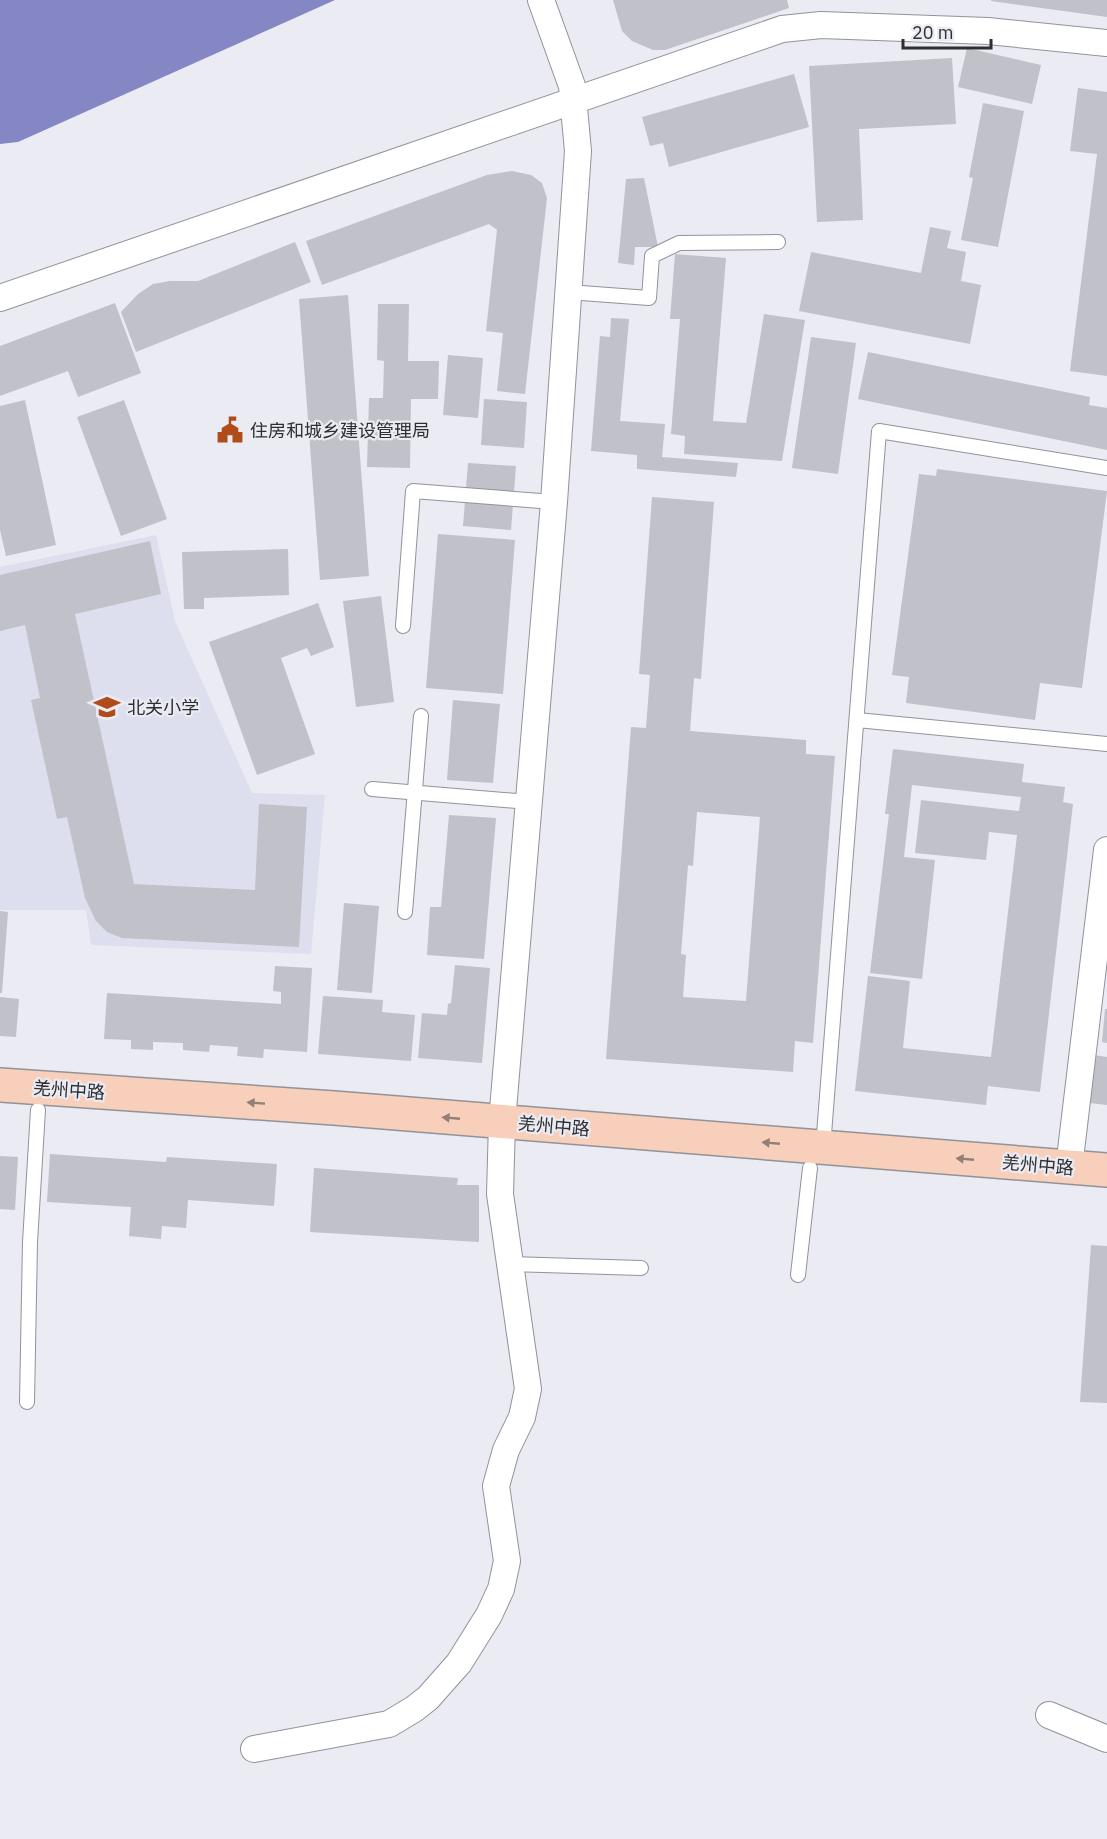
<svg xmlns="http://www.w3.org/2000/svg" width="1107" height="1839" viewBox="0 0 1107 1839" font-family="'IBM Plex Sans','Noto Sans SC',sans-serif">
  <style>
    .built { fill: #dddfee }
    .water { fill: #8487c4 }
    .building { fill: #c0c1c9; fill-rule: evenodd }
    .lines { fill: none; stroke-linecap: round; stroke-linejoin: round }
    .lane-casing { stroke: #92929a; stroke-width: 16 }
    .street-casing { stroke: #92929a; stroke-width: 28 }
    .secondary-casing { stroke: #92929a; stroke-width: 36 }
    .lane { stroke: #fff; stroke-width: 14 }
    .street { stroke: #fff; stroke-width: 26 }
    .secondary { stroke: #f7cfba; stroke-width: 33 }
    .oneway { fill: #927f76 }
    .labels { text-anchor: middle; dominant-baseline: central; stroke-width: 4.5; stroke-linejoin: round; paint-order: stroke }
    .poi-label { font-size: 18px; fill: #2e2f32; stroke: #eaebf3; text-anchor: start }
    .street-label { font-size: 18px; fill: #2e2f32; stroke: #eaebf3 }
  </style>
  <rect width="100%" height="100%" fill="#eaebf3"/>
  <path class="built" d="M156,535L175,621L252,793L325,795L311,954L91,945L86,910H0V567Z"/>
  <path class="water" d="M0,0H335L18,142L0,144Z"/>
  <path class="building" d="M613,0H787L789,8L665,50H653L632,41L622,31Z
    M991,0H1107V17L991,1Z
    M967,48L1041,65L1032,104L958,87Z
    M952,58L956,124L859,129L863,220L817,222L809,66Z
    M794,74L809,127L669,167L663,143L650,146L642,117Z
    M1078,88L1107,92V376L1070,371L1097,154L1070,151Z
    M983,103L1024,111L998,247L961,240L973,178L969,177Z
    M512,171L531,175L542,183L547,198L525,394L497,391L503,333L486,331L497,230L489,224L322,285L306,241L487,175Z
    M644,178L658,247H635L634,265L618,263L626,179Z
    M930,227L951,231L947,248L966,252L961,281L981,285L970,344L799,311L811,252L921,273Z
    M295,242L311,282L136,352L121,312L138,294L153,284L170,281H198Z
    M675,254L726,258L713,421L746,423L764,314L805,320L782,461L684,454L685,436L671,434L680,319H670Z
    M348,295L369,576L320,580L299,299Z
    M115,303L141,373L78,397L68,371L0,396V346Z
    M378,304H409L408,361H439L438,399H411L410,468L367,467L369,398H383L384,361L377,360Z
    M611,318L629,319L620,421L665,424L662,457L738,463L736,477L637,469V455L591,451L600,336L610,337Z
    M811,337L856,343L838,474L792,468Z
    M868,352L1090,397L1089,405L1107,408V450L858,399Z
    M448,355L483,358L478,418L443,415Z
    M484,399L527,402L524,448L481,445Z
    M25,400L56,545L6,556L0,530V406Z
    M124,400L167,519L121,536L77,417Z
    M468,463L516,466L511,530L463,526Z
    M937,469L1107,491L1082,688L1040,683L1035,720L906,703L909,677L892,675L919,474L936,476Z
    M652,497L714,502L701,679L694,678L690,731L806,740V754L835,756L813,1043L795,1041L793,1072L606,1059L631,727L646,728L650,675L639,674ZM697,812L760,817L746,1001L683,997L686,955L681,954L688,865L693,866Z
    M438,534L515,540L503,694L426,688Z
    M150,541L161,594L75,614L134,884L255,890L259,804L307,807L299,947L122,938L107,932L96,921L85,898L67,817L57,819L31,700L40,698L25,625L0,631V575Z
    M288,549L289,595L204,598V609H184L182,552Z
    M381,596L394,702L356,707L343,601Z
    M318,603L334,647L311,656L307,648L281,658L315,754L257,775L209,642Z
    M453,700L500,704L493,783L447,780Z
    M893,749L1024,764L1022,782L1065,787L1063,802L1073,804L1040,1092L988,1086L986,1105L855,1091L868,976L910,981L903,1048L991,1057L1017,835L989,832L986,860L915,853L921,800L1019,811L1021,797L912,785L904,857L935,860L922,979L870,973L889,814H885Z
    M449,815L496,818L484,959L427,955L430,907H441Z
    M344,903L379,906L372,993L337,990Z
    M0,911L8,912L2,993H0Z
    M455,965L490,968L482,1063L418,1058L422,1013L447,1015L448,1004L451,1003Z
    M275,966L312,968L307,1052L264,1049L263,1058L237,1056L238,1047L210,1045L209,1052L183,1050V1043L153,1042V1050L131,1049V1040L104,1039L107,993L281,1004V992L273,991Z
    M323,996L383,1000L382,1012L415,1015L411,1061L318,1054Z
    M0,997L19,999L16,1037L0,1036Z
    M1105,1009H1107V1043L1102,1042Z
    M1094,1055L1107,1057V1105L1089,1103Z
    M50,1154L166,1162L167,1157L277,1164L274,1206L188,1200L186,1228L162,1226L161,1239L129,1236L131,1207L47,1202Z
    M0,1156L18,1157L15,1210L0,1209Z
    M314,1168L458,1178L457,1185H479V1242L310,1232Z
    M1091,1245L1107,1246V1403L1080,1402Z"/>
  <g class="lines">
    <g class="lane-casing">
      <path id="lane" d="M568,292L649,298L652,256L679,243L778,242
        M403,626L413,491L554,502
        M857,720L1107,744
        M372,789L529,802
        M405,912L421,716
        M823,1147L879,431L1107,468
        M510,1264L641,1268
        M798,1275L810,1168
        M27,1402L30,1242L38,1110"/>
    </g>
    <g class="street-casing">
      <path id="street" d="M0,298L782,29L821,25L988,31L1107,43
        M1069,1167L1107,850
        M1049,1715L1107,1739
        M254,1749L389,1724L414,1709L428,1698L459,1663L489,1615L501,1589L507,1561L496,1486L506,1450L522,1417L528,1389L500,1194L502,1122L554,502L578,151L572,86L541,0"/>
    </g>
    <g class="secondary-casing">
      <path id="secondary" d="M0,1085L334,1108L1107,1170"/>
    </g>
    <use href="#lane" class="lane"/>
    <use href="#street" class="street"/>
    <use href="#secondary" class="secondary"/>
  </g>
  <defs><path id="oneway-solid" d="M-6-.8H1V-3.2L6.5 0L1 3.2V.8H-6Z" transform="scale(1.5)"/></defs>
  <g class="oneway">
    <use href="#oneway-solid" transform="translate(256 1103) rotate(-176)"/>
    <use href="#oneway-solid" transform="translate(451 1118) rotate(-175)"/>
    <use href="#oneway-solid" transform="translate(771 1143) rotate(-175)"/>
    <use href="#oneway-solid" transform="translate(965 1159) rotate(-175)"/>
  </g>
  <defs>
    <g id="civic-bare" transform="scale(2.07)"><path d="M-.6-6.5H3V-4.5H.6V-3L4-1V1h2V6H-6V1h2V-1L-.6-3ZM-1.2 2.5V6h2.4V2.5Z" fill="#b04c19" stroke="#eaebf3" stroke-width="2.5" paint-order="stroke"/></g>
    <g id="school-bare" transform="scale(2.07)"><path d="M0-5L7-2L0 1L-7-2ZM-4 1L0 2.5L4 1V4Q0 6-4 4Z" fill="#b04c19" stroke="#eaebf3" stroke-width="2.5" paint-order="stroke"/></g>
  </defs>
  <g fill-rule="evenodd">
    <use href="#civic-bare" x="230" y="430"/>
    <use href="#school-bare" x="107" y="707"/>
  </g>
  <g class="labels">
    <g class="poi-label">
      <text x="250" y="430">住房和城乡建设管理局</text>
      <text x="127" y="707">北关小学</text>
    </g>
    <g class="street-label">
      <text transform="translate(69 1090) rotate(4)">羌州中路</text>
      <text transform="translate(554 1126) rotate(5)">羌州中路</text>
      <text transform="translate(1038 1165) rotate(5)">羌州中路</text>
    </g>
  </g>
  <path d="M903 39v9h88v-9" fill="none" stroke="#2e2f32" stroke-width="3"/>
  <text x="912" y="39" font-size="18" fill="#2e2f32" stroke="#eaebf3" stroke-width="4.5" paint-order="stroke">20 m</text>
</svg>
